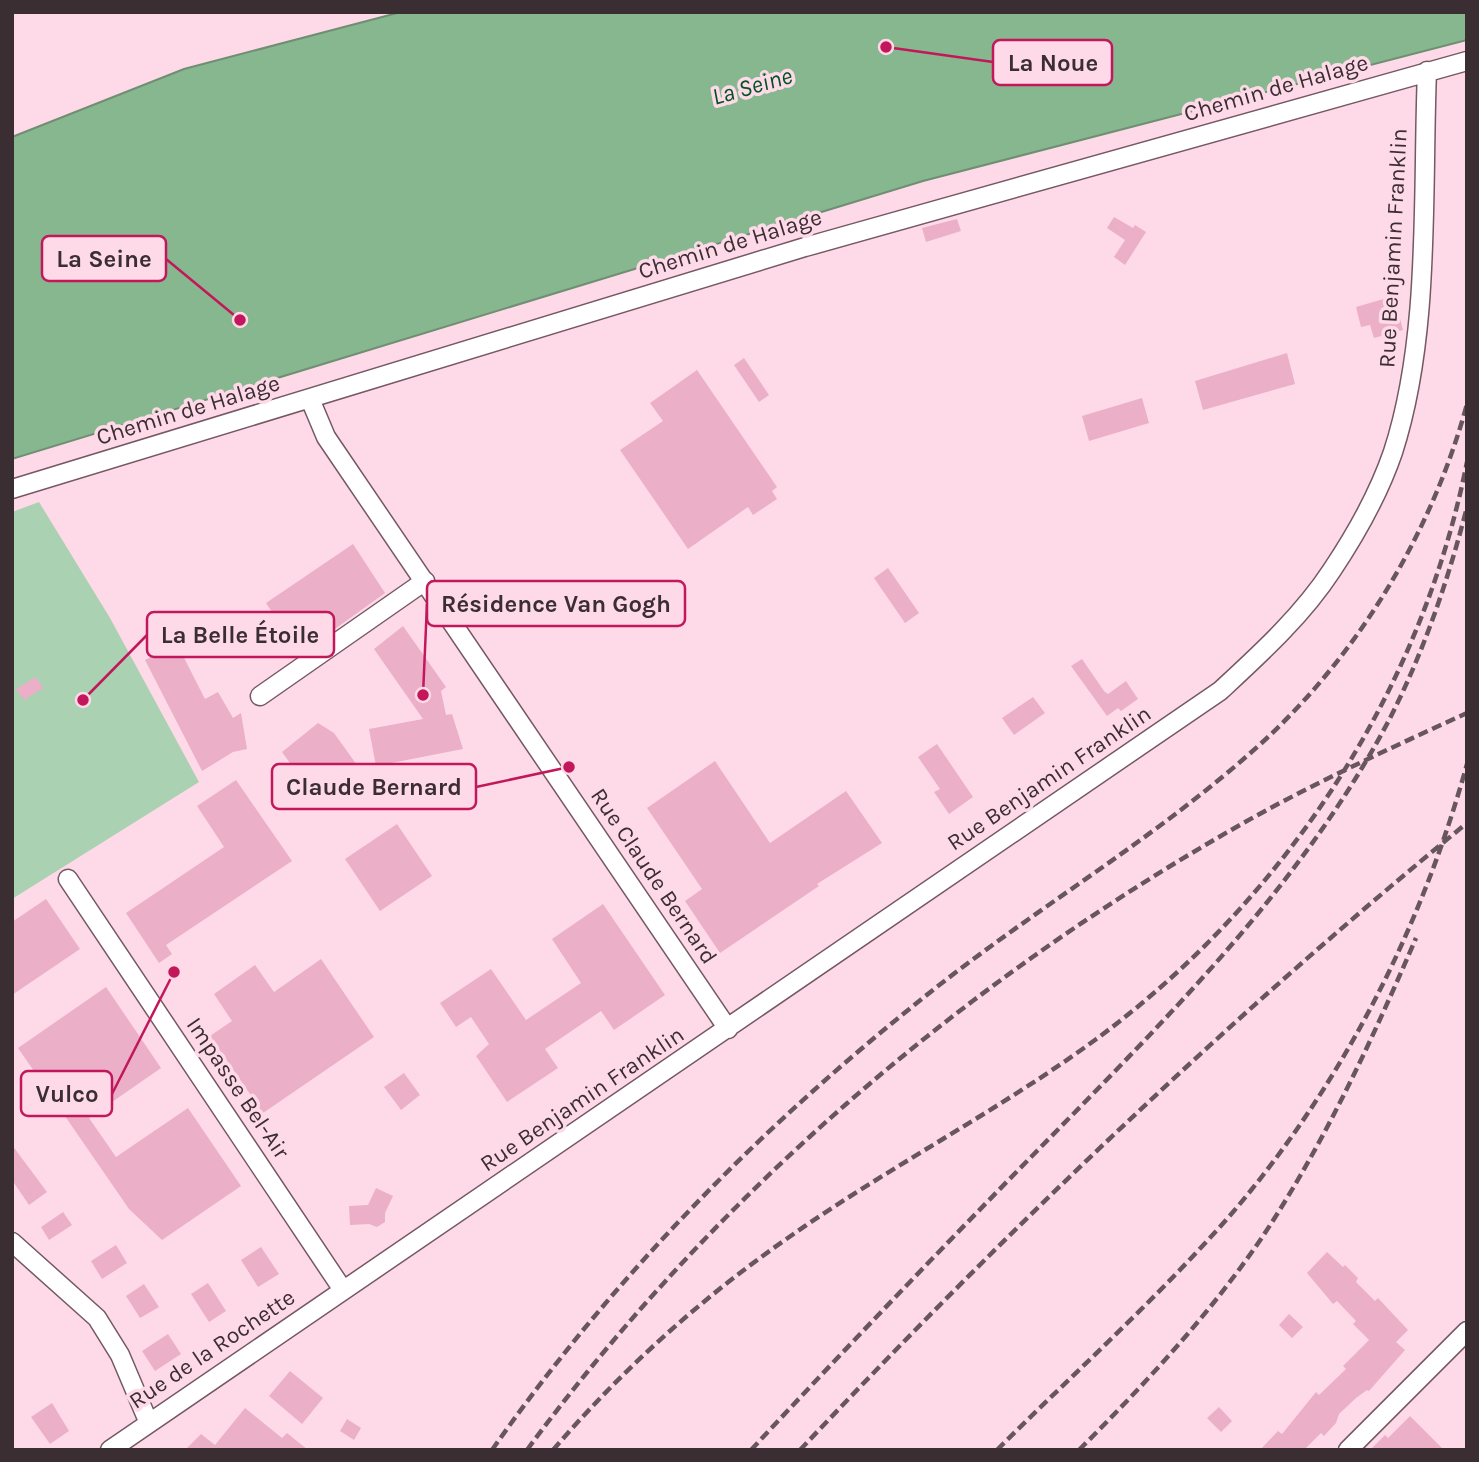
<svg xmlns="http://www.w3.org/2000/svg" width="1479" height="1462" viewBox="0 0 1479 1462" font-family="Karla,sans-serif">
  <style>
    .green { fill: #aad1b1 }
    .water { fill: #86b78f; stroke: #708e73; stroke-width: 2 }
    .building { fill: #ebafc8 }
    .lines { fill: none; stroke-linecap: round; stroke-linejoin: round }
    .minor-casing { stroke: #755864; stroke-width: 21 }
    .minor { stroke: #fff; stroke-width: 18 }
    .rail { stroke: #68565d; stroke-width: 4.5; stroke-dasharray: 10 5; stroke-linecap: butt }
    .labels { text-anchor: middle; dominant-baseline: central; stroke-width: 7; stroke-linejoin: round; paint-order: stroke }
    .street-label { font-size: 23px; fill: #3b2e33; stroke: #fedae8 }
    .water-label { font-size: 24px; font-style: italic; fill: #005322; stroke: #fedae8 }
    .leader { fill: none; stroke: #c2185b; stroke-width: 2.5 }
    .callout-dot { fill: #c2185b; stroke: #fedae8; stroke-width: 2.5 }
    .callout { fill: #fedae8; stroke: #c2185b; stroke-width: 2.5 }
    .callout-label { font-size: 24px; text-anchor: middle; font-weight: bold; fill: #3b2e33 }
  </style>
  <rect width="100%" height="100%" fill="#fedae8"/>
  <path class="green" d="M39,502L110,618L199,782L12,899V512Z"/>
  <path class="water" d="M401,12H1467V40L923,181L12,459V137L184,69Z"/>
  <path class="building" d="M1114,217L1133,228L1135,225L1146,232L1125,265L1114,257L1125,240L1107,228Z
    M957,219L961,231L926,242L922,228Z
    M1394,296L1403,330L1374,338L1370,325L1361,327L1356,307Z
    M1287,353L1295,384L1203,410L1195,381Z
    M744,358L769,395L759,402L734,365Z
    M697,370L777,487L772,491L777,499L753,515L748,507L688,549L620,450L663,421L650,403Z
    M1142,398L1149,423L1089,441L1082,416Z
    M353,544L385,593L300,654L266,603Z
    M888,568L919,613L905,623L874,578Z
    M403,626L446,687L441,691L446,715L452,714L463,749L376,766L369,729L423,719L374,649Z
    M172,646L174,650L179,648L205,699L218,692L233,718L241,713L247,749L233,752L202,771L145,660Z
    M1082,659L1104,691L1108,694L1126,681L1138,699L1121,711L1118,708L1107,716L1071,666Z
    M36,677L43,688L24,700L16,689Z
    M1033,697L1045,713L1014,735L1002,718Z
    M318,723L334,733L362,772L341,787L329,772L307,787L282,752Z
    M937,744L973,797L949,814L934,792L940,789L918,757Z
    M715,761L770,843L846,791L882,843L817,884L819,886L720,953L685,901L702,889L647,808Z
    M236,780L292,861L166,945L172,954L159,963L126,913L224,847L197,806Z
    M397,824L432,876L380,911L345,859Z
    M46,899L80,949L12,995V922Z
    M603,904L665,995L614,1030L601,1011L545,1049L558,1068L507,1102L476,1056L489,1044L471,1017L456,1027L440,1003L491,969L526,1020L581,983L552,939Z
    M321,959L374,1037L263,1113L210,1036L232,1021L214,994L255,965L274,992Z
    M106,987L161,1068L89,1118L116,1157L188,1108L241,1186L162,1240L129,1209L18,1048Z
    M404,1073L420,1095L401,1110L384,1087Z
    M12,1145L47,1192L29,1205L12,1180Z
    M376,1188L393,1196L385,1213V1222L377,1227L369,1224L350,1225L349,1206L368,1205Z
    M63,1212L72,1225L49,1240L41,1227Z
    M116,1245L127,1263L102,1279L91,1261Z
    M261,1247L279,1274L258,1287L241,1260Z
    M1327,1252L1343,1267L1345,1265L1358,1278L1356,1282L1375,1301L1378,1298L1408,1330L1396,1342L1405,1350L1369,1391L1367,1390L1356,1398L1339,1414L1336,1423L1324,1436L1321,1433L1304,1450H1260L1278,1431L1282,1434L1316,1392L1319,1395L1346,1369L1343,1366L1369,1340L1353,1324L1356,1321L1337,1301L1333,1304L1307,1273Z
    M208,1283L226,1311L209,1322L191,1294Z
    M144,1284L159,1307L140,1318L126,1296Z
    M1289,1314L1303,1327L1292,1338L1279,1325Z
    M168,1334L181,1354L155,1371L142,1351Z
    M290,1371L323,1398L302,1424L269,1396Z
    M52,1403L69,1431L50,1444L31,1417Z
    M1219,1407L1232,1421L1221,1432L1207,1418Z
    M245,1408L282,1438L287,1433L308,1450H185L201,1434L215,1445Z
    M1410,1416L1444,1450H1370L1385,1435L1388,1438Z
    M347,1419L361,1428L354,1440L340,1431Z"/>
  <g class="lines">
    <g class="minor-casing">
      <path id="minor" d="M310,399L326,437L728,1029
        M12,489L805,247L1467,61
        M260,696L425,581
        M68,879L343,1290
        M12,1242L97,1318L120,1355L148,1421
        M110,1450L1220,691C1260,654 1302,616 1332,570C1356,534 1379,493 1393,452C1431,335 1422,194 1427,71
        M1348,1450L1467,1331"/>
    </g>
    <use href="#minor" class="minor"/>
    <path class="rail" d="M492,1450C611,1280 756,1132 918,1002C1031,910 1160,837 1267,738C1362,649 1433,529 1467,404
      M527,1450C719,1189 972,975 1254,817C1323,779 1395,746 1467,713
      M553,1450C621,1371 699,1300 785,1240C885,1169 995,1113 1095,1040C1284,901 1421,693 1467,462
      M751,1450C844,1350 939,1251 1034,1154C1164,1021 1300,888 1388,722C1423,654 1448,581 1467,507
      M800,1450C1009,1228 1231,1016 1467,823
      M997,1450C1076,1371 1160,1296 1233,1212C1343,1083 1422,927 1467,764
      M1079,1450C1146,1383 1210,1314 1263,1236C1325,1142 1372,1040 1416,938"/>
  </g>
  <g class="labels">
    <g class="street-label">
      <text transform="translate(1276 88) rotate(-16)">Chemin de Halage</text>
      <text transform="translate(730 244) rotate(-17)">Chemin de Halage</text>
      <text transform="translate(1393 248) rotate(-87)">Rue Benjamin Franklin</text>
      <text transform="translate(188 410) rotate(-17)">Chemin de Halage</text>
      <text transform="translate(1049 778) rotate(-34)">Rue Benjamin Franklin</text>
      <text transform="translate(654 876) rotate(56)">Rue Claude Bernard</text>
      <text transform="translate(238 1088) rotate(56)">Impasse Bel-Air</text>
      <text transform="translate(582 1099) rotate(-34)">Rue Benjamin Franklin</text>
      <text transform="translate(212 1349) rotate(-34)">Rue de la Rochette</text>
    </g>
    <g class="water-label">
      <text transform="translate(752 86) rotate(-16)">La Seine</text>
    </g>
  </g>
  <path class="leader" d="M886 47L993 62M240 320L166 259M423 695L427 604M83 700L147 635M569 767L476 787M174 972L112 1094"/>
  <g class="callout-dot">
    <circle cx="886" cy="47" r="7"/>
    <circle cx="240" cy="320" r="7"/>
    <circle cx="423" cy="695" r="7"/>
    <circle cx="83" cy="700" r="7"/>
    <circle cx="569" cy="767" r="7"/>
    <circle cx="174" cy="972" r="7"/>
  </g>
  <g class="callout">
    <rect x="993" y="40" width="119" height="45" rx="7"/>
    <rect x="42" y="236" width="124" height="45" rx="7"/>
    <rect x="427" y="581" width="258" height="45" rx="7"/>
    <rect x="147" y="612" width="187" height="45" rx="7"/>
    <rect x="272" y="764" width="204" height="45" rx="7"/>
    <rect x="21" y="1071" width="91" height="45" rx="7"/>
  </g>
  <g class="callout-label">
    <text x="1053" y="71">La Noue</text>
    <text x="104" y="267">La Seine</text>
    <text x="556" y="612">Résidence Van Gogh</text>
    <text x="240" y="643">La Belle Étoile</text>
    <text x="374" y="795">Claude Bernard</text>
    <text x="67" y="1102">Vulco</text>
  </g>
  <rect width="1479" height="1462" fill="none" stroke="#3b2e33" stroke-width="28"/>
</svg>
